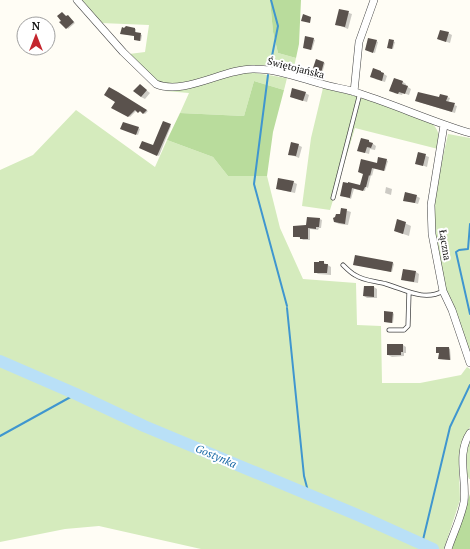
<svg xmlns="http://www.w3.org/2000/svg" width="470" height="549" viewBox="0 0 470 549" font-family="'PT Serif',serif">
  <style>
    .green { fill: #d5ebbd }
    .forest { fill: #b9dc9c }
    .shadow { fill: #0003 }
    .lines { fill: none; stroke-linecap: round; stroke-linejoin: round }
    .stream { stroke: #3f96cf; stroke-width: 2 }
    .river { stroke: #b9e0f7; stroke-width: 12 }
    .building { fill: #5a524d }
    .lane-casing { stroke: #444; stroke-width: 5 }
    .street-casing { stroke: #444; stroke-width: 8 }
    .lane { stroke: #fff; stroke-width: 3.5 }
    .street { stroke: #fff; stroke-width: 7 }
    .labels { text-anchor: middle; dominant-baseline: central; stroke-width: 4; stroke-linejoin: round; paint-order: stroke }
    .street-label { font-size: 10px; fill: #111; stroke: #fff }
    .water-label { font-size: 11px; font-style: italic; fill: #1768a6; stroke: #fff }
  </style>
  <rect width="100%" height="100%" fill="#fffdf5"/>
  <path class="green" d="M82,0H270L273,32L278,53L296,58L294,67L291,72L265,65L245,66L188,82L164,85L155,81L129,54L145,52L149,25L101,23Z
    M250,72L287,78L284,90L254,81L244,116L180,113L189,93L165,91Z
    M323,88L364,98L432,123C440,132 440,138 438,149L355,128L330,210L302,206L311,138Z
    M76,110L155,167L167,140L213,157L228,176H267L280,228L303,279L356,283L357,325L381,326L382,383H420L461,375L467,367L470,369V427L462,441L459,471L460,500L444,549H201L99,526L65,529L0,542V170L33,155Z
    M448,134L470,138V352L456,312L445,288L434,225V197Z
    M470,438V479H469L465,469L467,443Z"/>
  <path class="forest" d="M270,0H301L299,44L296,58L278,53L273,32Z
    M254,81L284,90L273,132L267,176H228L213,157L167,140L180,113L244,116Z
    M470,494V549H452Z"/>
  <path class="shadow" d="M340,10L352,14L348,29L336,24Z
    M66,17H69L75,23L68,29L62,21Z
    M126,27L135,29H136V33L142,35L141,41L136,40L135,36L123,34L124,29Z
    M448,33L452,35L450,43L438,39Z
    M313,39L315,40L312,50L305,48Z
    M389,40L395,42L393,49L389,48Z
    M376,41L378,42L375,53L366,50Z
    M316,60L325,63L321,77L313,74Z
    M381,72L387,76L385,82L375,79Z
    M395,79L403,82L406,84V86L411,89L409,95L403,93L402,95L394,93Z
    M140,85L150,93L145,99L141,97Z
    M109,88L148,111L145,114L137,110L130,117L113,107L116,102Z
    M305,93L309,95L307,102L291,97Z
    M447,97L450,98L448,103L457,106L455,113L419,102Z
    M164,122L171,126L159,156L140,148L153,147Z
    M138,128L140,129L138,135L123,129Z
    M369,141L376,146L375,150L370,149L369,154L359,151Z
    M298,145L302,147L299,158L289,154Z
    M418,153L429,157L427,167L416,163Z
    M386,160L388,161L385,171L374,168L372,176L371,175L368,188L366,187L365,191L354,189L351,199L343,196L344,183L361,186L364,174L377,164Z
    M293,182L297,184L295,193L277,189Z
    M386,187L392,189L391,195L385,193Z
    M416,196L420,198L418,204L404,200Z
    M342,209L351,212L348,225L339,224L335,222L341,215Z
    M320,219L322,220L321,228H319L318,230L310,229V240H303L301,238L294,236L307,226Z
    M398,220L411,226L409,236L395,231Z
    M323,262L331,267V275L318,274L315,272Z
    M393,263L394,264L392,272L356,265Z
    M416,272L419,274L418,283L406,281L402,279Z
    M374,287L377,289V298H367L364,296Z
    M393,313L394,314L393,323L385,322Z
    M403,345L406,347V353H404V356L392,357L388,355Z
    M448,348L450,349L451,360L439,359L440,353L437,352Z"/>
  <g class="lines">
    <path class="stream" d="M270,66L278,26L271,0
      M268,75L254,184L287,306
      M470,224L468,249L459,250L456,252L470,314
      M287,308L304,476L309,495
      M0,436L76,394
      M422,544L450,427L470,385"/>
    <path class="river" d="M0,361L76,394L144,426L360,516L433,549"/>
  </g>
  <path class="building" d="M339,9L349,11L345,27L335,25Z
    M62,12L66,16L68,15L74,22L66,29L59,22L61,21L57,16Z
    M303,14L311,17L310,23L301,21Z
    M126,26L135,28V32L141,33L140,41L134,40V36L120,34L122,27L124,28Z
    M440,30L449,32L446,42L437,39Z
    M305,36L314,38L311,50L303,48Z
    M368,38L377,40L373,53L365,50Z
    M389,39L394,40L392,49L387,48Z
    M316,59L324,62L320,77L311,74Z
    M373,68L381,71V72L384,73L382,81L370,77Z
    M394,78L403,81L402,84L408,86L405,94L399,92L398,94L389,91Z
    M140,84L147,90L141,97L133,91Z
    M109,87L118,92L147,110L143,114L140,111L138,113L135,110L128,117L111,108L115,102L104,95Z
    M292,88L306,92L303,101L290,97Z
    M418,92L439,97L440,94L448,96L446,101L455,103L452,112L415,101Z
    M163,121L171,124L157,156L139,148L142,141L153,145Z
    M123,122L139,127L136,135L120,129Z
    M361,138L369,140V142L373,143L371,148L367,147L365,153L357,151Z
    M291,142L299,144L296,156L288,155Z
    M418,152L426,154L423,166L415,164Z
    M378,157L387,159L384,171L372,168L370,176L369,175L366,187H365L363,191L352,188L350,198L340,196L343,182L348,183V182L360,185L363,174L358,172L361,159L377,163Z
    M278,178L294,181L291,192L276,189Z
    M405,192L417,195L415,203L403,201Z
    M341,208L347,209L345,224L334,222L333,218L335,217L336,214H340Z
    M307,217L320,218L319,227H316V229L308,228V239H300V237H293V226L306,225Z
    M397,219L406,222L403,234L394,231Z
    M355,255L393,262L391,272L353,265Z
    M319,261H324V264H328L327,273H314V262H319Z
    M403,269L416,271L414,282L401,280Z
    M364,286H374V297L363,296Z
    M384,311L393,312L392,323L384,322Z
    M387,344H403V352H401V355H387Z
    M436,347H449L450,360L438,359L439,353H436Z"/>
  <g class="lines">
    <g class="lane-casing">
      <path id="lane" d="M333,198L360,93
        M343,265C347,269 351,273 355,275C364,281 376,281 386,284C404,289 424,302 443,291
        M389,330H404L408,326L409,292"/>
    </g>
    <g class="street-casing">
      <path id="street" d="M77,0L123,52L156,84C184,96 225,68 254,69C277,69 300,78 322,84C335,88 348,89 361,94C398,106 433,122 470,133
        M354,92L359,42L374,0
        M444,125L431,205L432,234L443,291L452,310L470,363
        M448,549C453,534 461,518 464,502C467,479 456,454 470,433"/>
    </g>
    <use href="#lane" class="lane"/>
    <use href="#street" class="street"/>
  </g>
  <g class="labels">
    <g class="street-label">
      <text transform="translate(296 68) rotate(14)">Świętojańska</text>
      <text transform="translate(445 245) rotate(81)">Łączna</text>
    </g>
    <g class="water-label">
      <text transform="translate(216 456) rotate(23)">Gostynka</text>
    </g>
  </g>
  <g transform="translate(36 36)"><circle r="19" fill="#ffffff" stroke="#a0a0a0"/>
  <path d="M0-3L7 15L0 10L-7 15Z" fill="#c4262e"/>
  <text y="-6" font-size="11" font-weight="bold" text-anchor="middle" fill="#111111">N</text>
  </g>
</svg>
